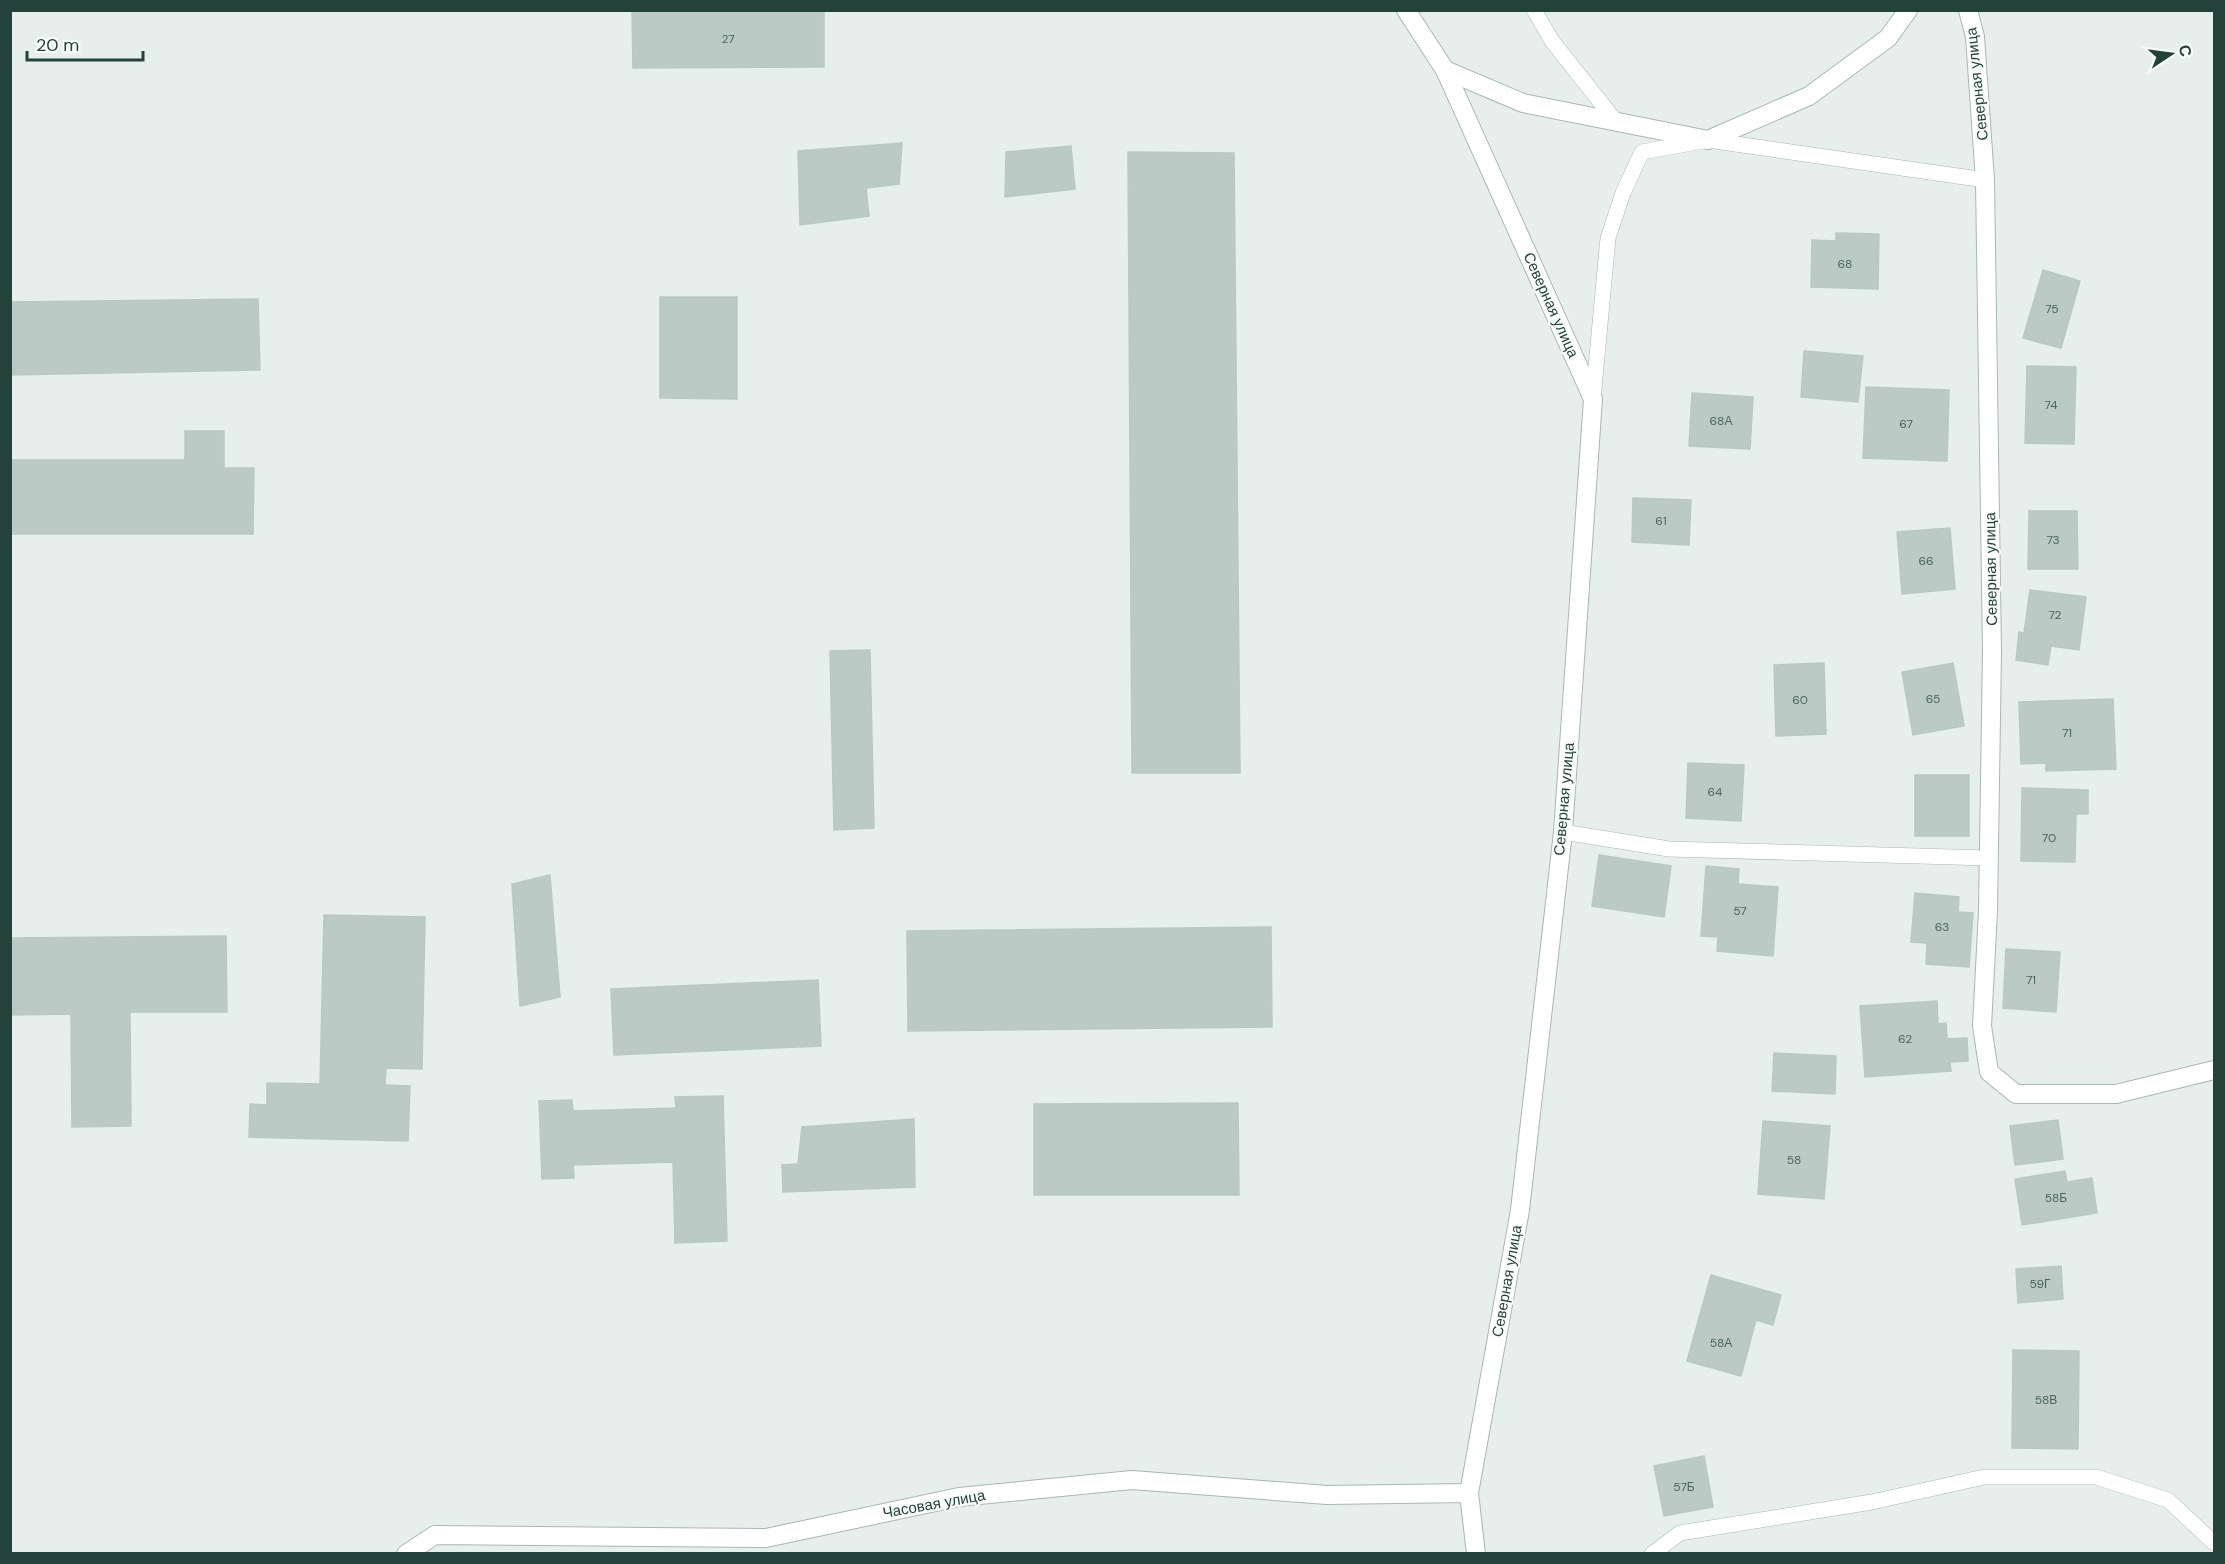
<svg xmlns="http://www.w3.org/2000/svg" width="2225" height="1564" viewBox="0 0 2225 1564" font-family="'DM Sans',sans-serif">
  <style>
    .building { fill: #bbcac4; stroke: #b8c9c2; stroke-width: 1.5 }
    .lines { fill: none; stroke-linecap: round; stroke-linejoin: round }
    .service-casing { stroke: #a8b8b2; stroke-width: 16 }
    .minor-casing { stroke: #a8b8b2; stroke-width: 20 }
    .service { stroke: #fff; stroke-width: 15 }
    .minor { stroke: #fff; stroke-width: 18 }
    .labels { text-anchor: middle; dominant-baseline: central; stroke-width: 4.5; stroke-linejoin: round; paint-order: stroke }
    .number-label { font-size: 12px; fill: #4a645c }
    .street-label { font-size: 15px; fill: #24423a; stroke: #f7fbf9 }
  </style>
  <rect width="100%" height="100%" fill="#e6efeb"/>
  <path class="building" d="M632,10H824V67L633,68Z
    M902,143L899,184L866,188L869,216L800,225L798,151Z
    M1071,146L1075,189L1005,197L1006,152Z
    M1128,152L1234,153L1240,773H1132Z
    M1836,233L1879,234L1878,289L1811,287L1812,240L1836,241Z
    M2043,270L2080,281L2061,348L2023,338Z
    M660,297H737V399L660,398Z
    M258,299L260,370L10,375V302Z
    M1804,351L1863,356L1858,402L1801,397Z
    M2027,366L2076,367L2074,444L2025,443Z
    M1866,387L1949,390L1947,461L1863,458Z
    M1692,393L1753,397L1750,449L1689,446Z
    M185,431H224V468H254L253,534H10V460H185Z
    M1633,498L1691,500L1689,545L1632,542Z
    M2029,511H2077L2078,569H2028Z
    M1950,528L1955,589L1902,594L1897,532Z
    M2030,590L2086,597L2079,650L2051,646L2048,665L2016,660L2019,632L2024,633Z
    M870,650L874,828L834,830L830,651Z
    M1824,663L1826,734L1776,736L1774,665Z
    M1953,663L1964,726L1913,735L1902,672Z
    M2113,699L2116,769L2046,771V763L2021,764L2019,702Z
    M1688,763L1744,765L1741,821L1686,818Z
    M1915,775H1969V836H1915Z
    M2022,788L2088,790V814H2076L2075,862L2021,861Z
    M1599,855L1671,866L1664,917L1592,906Z
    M1706,866L1739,869L1738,884L1778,887L1773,956L1717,951L1718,937L1701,936Z
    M550,875L560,997L520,1006L512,884Z
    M1915,893L1959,897L1958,912L1973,913L1969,967L1926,964L1927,943L1911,942Z
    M324,915L425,917L422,1069L386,1068L385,1085L410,1086L408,1141L249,1137L250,1104L267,1105V1083L320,1084Z
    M1271,927L1272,1027L908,1031L907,931Z
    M226,936L227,1012H130L131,1126L72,1127L71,1014L10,1015V938Z
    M2006,949L2060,952L2056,1012L2003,1008Z
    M818,980L821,1046L614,1055L611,989Z
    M1937,1001L1938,1024L1946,1023L1947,1039L1967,1038L1968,1061L1950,1062L1951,1071L1865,1077L1860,1006Z
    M1774,1053L1836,1056L1835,1094L1772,1091Z
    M723,1096L727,1241L675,1243L673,1162L573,1165L574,1178L542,1179L539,1101L572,1100L573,1111L676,1108L675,1097Z
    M1238,1103L1239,1195H1034V1104Z
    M914,1119L915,1187L783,1192L782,1165L798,1164L802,1127Z
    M2058,1120L2063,1159L2015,1165L2010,1126Z
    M1763,1121L1830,1126L1824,1199L1758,1194Z
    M2065,1171L2067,1182L2092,1178L2097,1213L2022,1225L2015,1179Z
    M2061,1266L2063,1299L2018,1303L2016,1269Z
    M1711,1275L1781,1295L1773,1325L1756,1320L1741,1376L1687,1361Z
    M2013,1350L2079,1351L2078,1449L2012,1448Z
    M1704,1456L1713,1507L1664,1516L1654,1466Z"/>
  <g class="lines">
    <g class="service-casing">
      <path id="service" d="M1534,10L1552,41L1617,123
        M1593,399L1608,238L1623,193L1642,152L1708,140L1985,180
        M1563,832L1669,849L1989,858
        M1652,1554L1680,1533L1872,1502L1984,1477H2096L2168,1500L2214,1543"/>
    </g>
    <g class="minor-casing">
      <path id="minor" d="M1406,10L1445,70L1593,399L1563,832L1520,1210L1469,1493L1476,1554
        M1968,10L1975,37L1985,180L1992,651L1988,911L1982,1026L1989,1072L2016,1094H2116L2214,1070
        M1445,70L1523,103L1708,140L1809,96L1888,38L1908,10
        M406,1554L435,1535L766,1538L959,1497L1132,1480L1327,1495L1469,1493"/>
    </g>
    <use href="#service" class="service"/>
    <use href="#minor" class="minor"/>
  </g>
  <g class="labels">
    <g class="number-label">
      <text x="728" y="39">27</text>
      <text x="1845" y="264">68</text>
      <text x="2052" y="309">75</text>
      <text x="2051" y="405">74</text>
      <text x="1721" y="421">68А</text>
      <text x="1906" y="424">67</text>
      <text x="1661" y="521">61</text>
      <text x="2053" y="540">73</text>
      <text x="1926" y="561">66</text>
      <text x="2055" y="615">72</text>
      <text x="1933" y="699">65</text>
      <text x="1800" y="700">60</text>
      <text x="2067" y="733">71</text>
      <text x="1715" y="792">64</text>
      <text x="2049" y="838">70</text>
      <text x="1740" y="911">57</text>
      <text x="1942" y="927">63</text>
      <text x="2031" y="980">71</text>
      <text x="1905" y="1039">62</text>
      <text x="1794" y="1160">58</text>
      <text x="2056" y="1198">58Б</text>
      <text x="2040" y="1284">59Г</text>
      <text x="1721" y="1343">58А</text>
      <text x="2046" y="1400">58В</text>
      <text x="1684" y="1487">57Б</text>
    </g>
    <g class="street-label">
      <text transform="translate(1977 84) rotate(-96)">Северная улица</text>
      <text transform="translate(1551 305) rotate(66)">Северная улица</text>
      <text transform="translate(1991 569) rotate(-91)">Северная улица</text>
      <text transform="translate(1564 799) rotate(-85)">Северная улица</text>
      <text transform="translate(1507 1281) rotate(-80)">Северная улица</text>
      <text transform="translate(934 1504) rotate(-10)">Часовая улица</text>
    </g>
  </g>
  <rect width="2225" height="1564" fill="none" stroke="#24423a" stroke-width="24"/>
  <g transform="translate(2171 54) rotate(77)" stroke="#f7fbf9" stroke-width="4.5" paint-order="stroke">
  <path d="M0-4.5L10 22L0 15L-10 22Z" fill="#24423a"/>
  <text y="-9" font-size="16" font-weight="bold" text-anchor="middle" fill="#24423a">С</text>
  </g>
  <path d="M27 51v9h116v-9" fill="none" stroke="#24423a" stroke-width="3"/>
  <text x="36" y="51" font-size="18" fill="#24423a" stroke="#f7fbf9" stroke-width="4.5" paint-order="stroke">20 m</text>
</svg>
